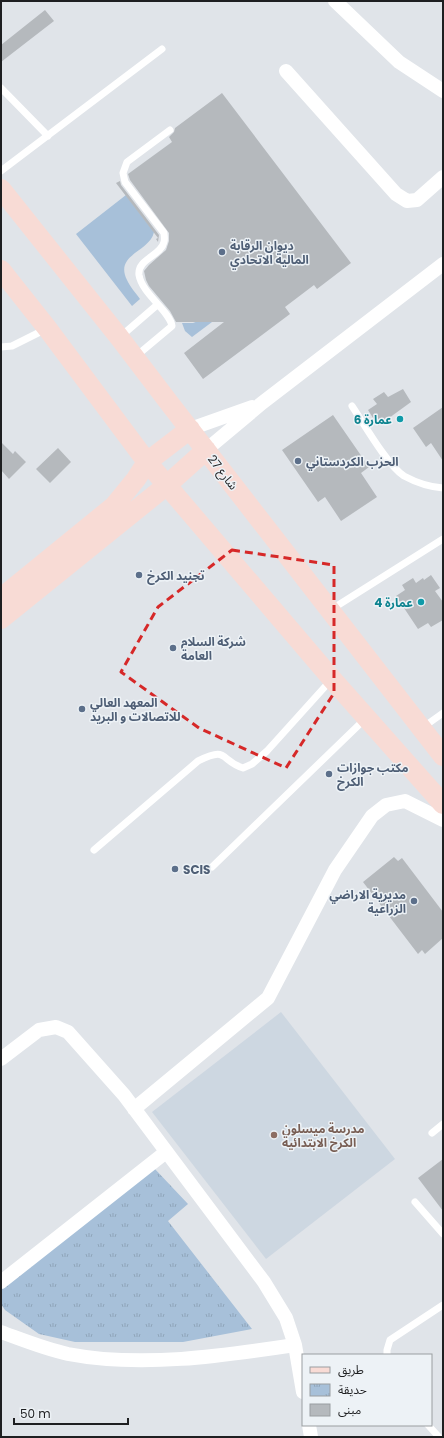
<svg xmlns="http://www.w3.org/2000/svg" width="444" height="1438" viewBox="0 0 444 1438" font-family="Poppins,'Noto Sans Arabic',sans-serif">
  <style>
    .built { fill: #cdd7e1 }
    .grass { fill: #a7c0d9 }
    .park { fill: url(#park-tufts) }
    .building { fill: #b5b9bd }
    .lines { fill: none; stroke-linecap: round; stroke-linejoin: round }
    .lane { stroke: #fff; stroke-width: 7 }
    .street { stroke: #fff; stroke-width: 14 }
    .secondary { stroke: #f8dbd5; stroke-width: 20 }
    .marked { fill: none; stroke: #d62828; stroke-width: 3; stroke-dasharray: 8 5; stroke-linejoin: round }
    .service-dot { fill: #5c6f8a; stroke: #edf2f6; stroke-width: 1.5 }
    .culture-dot { fill: #0f9aa8; stroke: #edf2f6; stroke-width: 1.5 }
    .education-dot { fill: #8d6e63; stroke: #edf2f6; stroke-width: 1.5 }
    .labels { text-anchor: middle; dominant-baseline: central; stroke-width: 3; stroke-linejoin: round; paint-order: stroke }
    .service-label { font-size: 12px; font-weight: bold; fill: #4e5e75; stroke: #edf2f6; text-anchor: start }
    .culture-label { font-size: 12px; font-weight: bold; fill: #0d838f; stroke: #edf2f6; text-anchor: end }
    .street-label { font-size: 12px; fill: #1e1f21; stroke: #edf2f6 }
    .education-label { font-size: 12px; font-weight: bold; fill: #785e54; stroke: #edf2f6; text-anchor: start }
  </style>
  <defs>
    <pattern id="park-tufts" width="24" height="20" patternUnits="userSpaceOnUse"><rect width="24" height="20" fill="#a7c0d9"/><path d="M3 7l-1-3M5 7V3M7 7l1-3M15 17l-1-3M17 17v-4M19 17l1-3" fill="none" stroke="#8fa5ba"/></pattern>
  </defs>
  <rect width="100%" height="100%" fill="#e0e4e9"/>
  <path class="built" d="M281,1012L395,1159L266,1259L152,1112Z"/>
  <path class="grass" d="M126,195L154,232C150,252 114,254 127,280C130,287 136,293 140,299L132,306L76,234Z
    M206,318L216,319L192,337L185,331L182,323H193Z"/>
  <path class="park" d="M154,1168L188,1204L168,1221L252,1329L183,1342H75L39,1334L5,1310L1,1304V1289Z"/>
  <path class="building" d="M45,10L54,21L1,62V45Z
    M222,93L351,263L317,289L314,285L285,307L290,314L203,379L184,353L224,322H176L170,311L149,286L146,280L144,271L149,265L166,250L169,241V233L130,180L128,174L172,142L169,137L174,132L175,128Z
    M120,181L121,185L159,235L158,242L156,239L158,238L116,183Z
    M403,389L411,402L378,426L368,410L377,404L373,399L384,392L388,397Z
    M443,407V461L431,443L426,447L413,428Z
    M333,415L369,467L361,473L377,497L341,521L325,497L318,502L282,450Z
    M1,442L13,454L15,451L26,462L9,479L1,470Z
    M58,448L71,462L50,483L36,469Z
    M431,575L440,588L435,591L443,602V620L431,627L428,623L418,629L396,596L405,590L402,585L413,578L416,583L423,578L424,580Z
    M394,857L398,861L402,858L443,912V938L425,954L422,950L418,954L363,882Z
    M443,1159V1211L418,1178Z"/>
  <g class="lines">
    <path class="lane" d="M1,88L48,136
      M1,171L162,49
      M120,337L157,305
      M1,347L12,346L46,329
      M135,357L172,326C170,311 142,294 139,275C137,259 161,256 164,242C165,239 164,235 164,233L125,182L123,173L127,162L170,130
      M352,406C364,424 388,466 404,476C417,483 429,487 443,488
      M332,609L443,539
      M422,728L443,713
      M94,850L198,761C229,746 219,760 243,768L252,764L267,751L331,680
      M212,867L365,719
      M432,1133L443,1124
      M415,1202L443,1234
      M387,1355V1350L390,1340L443,1305
      M428,1425L439,1437"/>
    <path class="street" d="M335,1L399,62L443,91
      M286,71L396,194L407,201L417,200L443,177
      M190,429L252,407
      M206,450L262,403L443,264
      M1,1059L39,1030L56,1027L68,1032L124,1095L264,1282L286,1318L295,1345L303,1392
      M134,1109L268,998L335,870L372,816L386,805L405,801L443,820
      M1,1282L166,1152
      M1,1332C23,1340 45,1349 68,1354C141,1368 222,1356 295,1345
      M309,1425L311,1437"/>
    <path class="secondary" d="M1,189L119,337L170,404L443,756
      M1,270L47,328L147,462L332,679L443,804
      M1,598L114,506L136,479L147,462L190,429
      M1,619L167,485L206,450"/>
  </g>
  <path class="marked" d="M232,550L334,565V693L286,768L199,728L121,672L158,607Z"/>
  <g class="service-dot">
    <circle cx="222" cy="252" r="4"/>
    <circle cx="298" cy="461" r="4"/>
    <circle cx="139" cy="575" r="4"/>
    <circle cx="173" cy="648" r="4"/>
    <circle cx="82" cy="709" r="4"/>
    <circle cx="329" cy="774" r="4"/>
    <circle cx="175" cy="869" r="4"/>
    <circle cx="414" cy="901" r="4"/>
  </g>
  <g class="culture-dot">
    <circle cx="400" cy="419" r="4"/>
    <circle cx="421" cy="602" r="4"/>
  </g>
  <circle class="education-dot" cx="274" cy="1135" r="4"/>
  <g class="labels">
    <g class="service-label">
      <text x="230" y="245">ديوان الرقابة<tspan x="230" dy="14">المالية الاتحادي</tspan></text>
      <text x="306" y="461">الحزب الكردستاني</text>
      <text x="147" y="575">تجنيد الكرخ</text>
      <text x="181" y="641">شركة السلام<tspan x="181" dy="14">العامة</tspan></text>
      <text x="90" y="702">المعهد العالي<tspan x="90" dy="14">للاتصالات و البريد</tspan></text>
      <text x="337" y="767">مكتب جوازات<tspan x="337" dy="14">الكرخ</tspan></text>
      <text x="183" y="869">SCIS</text>
      <text x="406" y="894" text-anchor="end">مديرية الاراضي<tspan x="406" dy="14">الزراعية</tspan></text>
    </g>
    <g class="culture-label">
      <text x="392" y="419">عمارة 6</text>
      <text x="413" y="602">عمارة 4</text>
    </g>
    <g class="street-label">
      <text transform="translate(223 472) rotate(52)">شارع 27</text>
    </g>
    <g class="education-label">
      <text x="282" y="1128">مدرسة ميسلون<tspan x="282" dy="14">الكرخ الابتدائية</tspan></text>
    </g>
  </g>
  <rect width="444" height="1438" fill="none" stroke="#1e1f21" stroke-width="4"/>
  <rect x="302" y="1354" width="130" height="72" fill="#edf2f6" stroke="#9a9ea1"/>
  <rect x="310" y="1367" width="20" height="6" fill="#f8dbd5" stroke="#9a9ea1"/>
  <text x="338" y="1374" font-size="12" fill="#1e1f21">طريق</text>
  <rect x="310" y="1384" width="20" height="12" fill="url(#park-tufts)" stroke="#9a9ea1"/>
  <text x="338" y="1394" font-size="12" fill="#1e1f21">حديقة</text>
  <rect x="310" y="1404" width="20" height="12" fill="#b5b9bd" stroke="#9a9ea1"/>
  <text x="338" y="1414" font-size="12" fill="#1e1f21">مبنى</text>
  <path d="M14 1418v6h114v-6" fill="none" stroke="#1e1f21" stroke-width="2"/>
  <text x="20" y="1418" font-size="12" fill="#1e1f21" stroke="#edf2f6" stroke-width="3" paint-order="stroke">50 m</text>
</svg>
